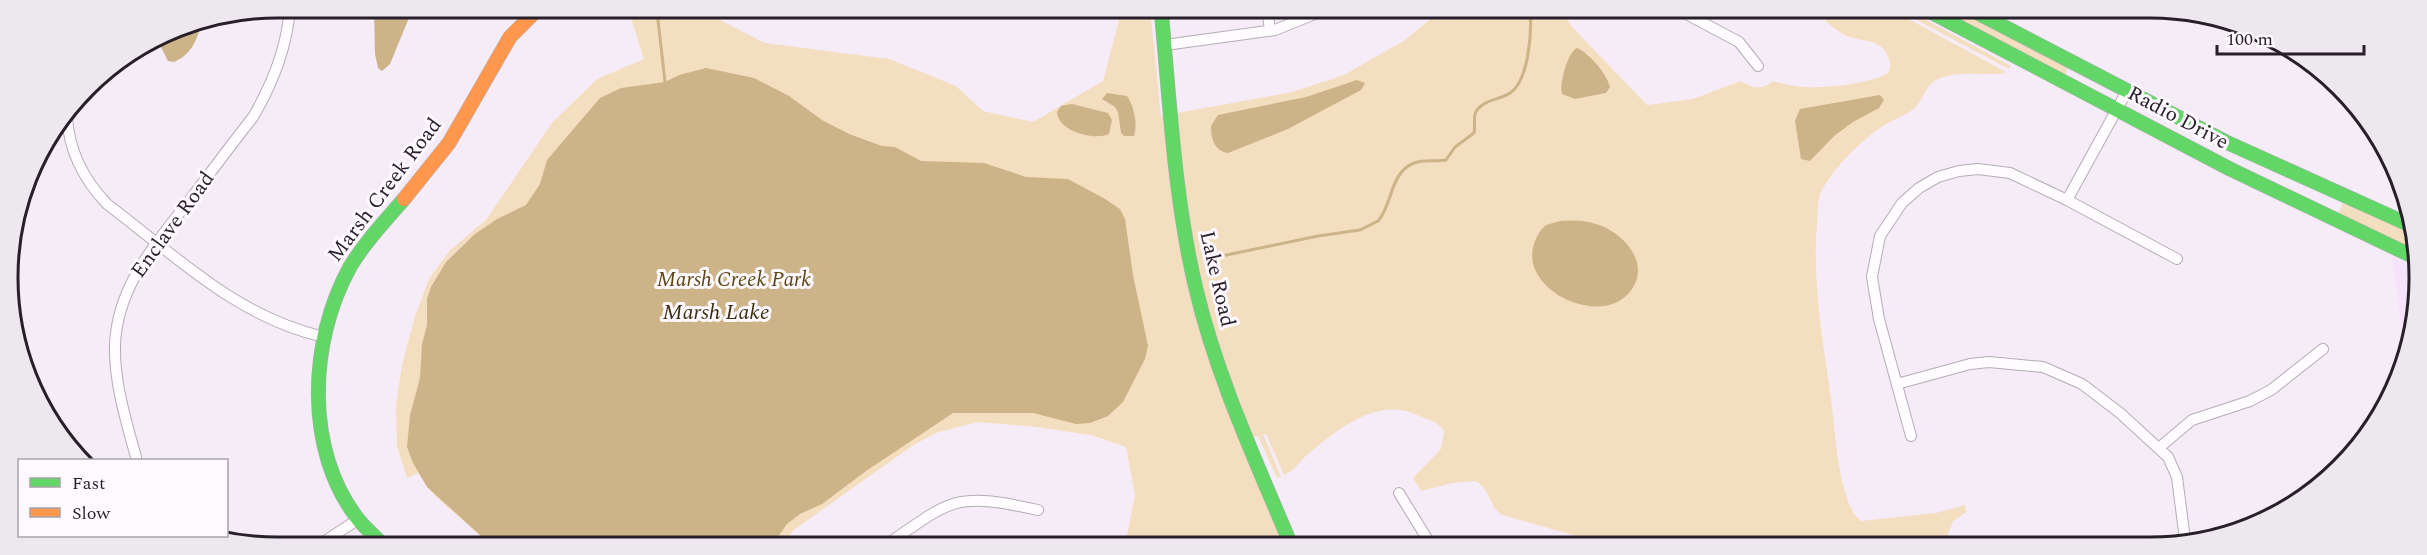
<svg xmlns="http://www.w3.org/2000/svg" width="2427" height="555" viewBox="0 0 2427 555" font-family="Spectral,serif">
  <style>
    .built { fill: #f7e2fb }
    .green { fill: #f4dec0 }
    .water { fill: #cdb388 }
    .lines { fill: none; stroke-linecap: round; stroke-linejoin: round }
    .stream { stroke: #cdb388; stroke-width: 3 }
    .street-casing { stroke: #b4acb6; stroke-width: 12 }
    .fast-casing { stroke: #b4acb6; stroke-width: 15 }
    .slow-casing { stroke: #b4acb6; stroke-width: 15 }
    .street { stroke: #fefcfe; stroke-width: 10 }
    .fast { stroke: #63d668; stroke-width: 14 }
    .slow { stroke: #ff974d; stroke-width: 14 }
    .labels { text-anchor: middle; dominant-baseline: central; stroke-width: 6; stroke-linejoin: round; paint-order: stroke }
    .street-label { font-size: 21px; fill: #281f2a; stroke: #fef9ff }
    .park-label { font-size: 21px; font-style: italic; fill: #5c4510; stroke: #fef9ff }
    .water-label { font-size: 22px; font-style: italic; fill: #3d2f11; stroke: #fef9ff }
    .rim { fill: none; stroke: #281f2a; stroke-width: 3 }
  </style>
  <rect width="100%" height="100%" fill="#f6ecf8"/>
  <path class="built" d="M2392,257L2414,267L2417,313L2405,352Z"/>
  <path class="green" d="M628,8H723L716,18L765,43L889,59L956,86L983,111L1033,122L1103,81L1122,9H1150L1161,116L1292,92L1344,75L1405,40L1443,9H1562L1572,27L1647,105L1693,99L1741,81C1752,89 1763,90 1773,81C1784,84 1794,87 1805,87C1824,89 1873,83 1888,73L1891,65C1883,34 1864,45 1843,34C1832,28 1823,18 1814,9H1890L2006,72C1999,78 1957,68 1936,80C1924,86 1923,103 1911,111C1902,117 1892,120 1883,126C1860,141 1834,167 1821,192C1817,201 1818,213 1817,223C1812,282 1823,341 1831,399C1835,427 1838,504 1861,521L1936,513L1965,505L1966,512L1953,521L1944,545H1630L1584,538L1502,515C1489,507 1490,487 1475,481L1452,483L1421,491L1413,478L1441,449L1444,431C1439,422 1426,419 1417,415C1377,396 1337,430 1308,454C1299,462 1295,470 1284,475L1266,434H1263L1281,477L1277,478L1258,436L1247,439L1291,545H1125L1135,495L1126,447L1091,435L1029,426L977,422L936,433L915,444L795,529L781,545H491L435,496L418,473L407,478L397,446L396,405L402,365L415,316L429,279L450,250L486,220L552,123L597,79L644,59Z
    M1898,10H1908L2011,66L2009,69Z
    M1941,10H1958L2068,68L2065,75Z
    M2343,203L2412,233L2413,250L2338,214Z"/>
  <path class="water" d="M374,8H413L390,64L382,71L378,68L375,54Z
    M201,23C198,39 191,55 174,62L168,61L157,39L174,28Z
    M1577,48C1589,53 1607,74 1610,87L1606,93L1575,99L1562,94C1559,85 1568,51 1577,48Z
    M706,68L754,78L789,96L822,120L849,134L882,146L895,147L921,161L984,163L1026,177L1068,179L1105,199L1120,209L1125,219L1133,275L1148,346L1145,359L1123,402L1108,416L1090,423L1076,424L1033,413H953L866,471L822,504L800,514L787,524L772,545H491L427,487L413,463L407,447L410,415L420,378L422,344L427,325V299L431,287L446,262L475,234L497,219L526,205L540,184L547,160L600,98L621,88L665,82L679,75Z
    M1357,80L1365,83L1361,90L1288,129L1228,153C1214,151 1211,138 1211,126L1218,115L1306,97Z
    M1107,93L1127,96C1134,107 1138,123 1134,136H1124L1121,133L1118,112L1115,107L1102,99Z
    M1880,95L1884,100L1879,108L1853,122L1834,136L1810,161L1801,159L1795,121L1800,109Z
    M1072,104L1108,113L1112,120L1109,134C1093,141 1058,131 1057,112L1061,106Z
    M1560,221C1572,220 1585,220 1596,224C1624,232 1653,265 1629,293C1598,328 1519,289 1534,244C1537,236 1540,230 1546,225Z"/>
  <g class="lines">
    <path class="stream" d="M657,11L665,82
      M1217,257L1318,236L1360,230L1378,221C1393,205 1389,173 1414,163C1425,159 1435,162 1446,160L1455,147L1474,133C1476,125 1472,116 1477,110C1485,99 1500,100 1510,93C1529,81 1532,30 1530,9"/>
    <g class="street-casing">
      <path id="street" d="M1012,8L1015,10
        M1267,9L1270,30
        M1677,9L1739,42L1758,66
        M1165,45L1275,30L1327,9
        M67,117C69,151 84,180 107,204C177,257 237,317 324,337
        M2067,200L2127,91
        M1897,384L1970,364L1989,362L2043,367L2082,384L2120,413L2168,457L2177,477L2184,532L2182,545
        M1911,436L1879,319L1872,277L1880,236L1902,203L1919,188L1938,177L1959,171L1978,169L2010,173L2067,200L2177,259
        M2160,447L2192,420L2250,401L2271,390L2323,349
        M136,457C126,421 114,382 115,345C117,287 155,244 189,201C210,173 231,145 253,117C273,83 287,47 290,8
        M1399,493L1431,545
        M319,545L357,520
        M886,545C954,498 955,492 1038,510"/>
    </g>
    <g class="fast-casing">
      <path id="fast" d="M1161,9C1170,102 1174,197 1196,289C1217,378 1256,461 1291,545
        M1927,10L2230,169L2414,257
        M1972,10L2226,142L2412,226
        M383,545C375,536 365,528 358,519C304,450 309,341 350,267C365,242 385,221 404,199"/>
    </g>
    <g class="slow-casing">
      <path id="slow" d="M404,199L449,143L510,37L539,8"/>
    </g>
    <use href="#street" class="street"/>
    <use href="#fast" class="fast"/>
    <use href="#slow" class="slow"/>
  </g>
  <g class="labels">
    <g class="street-label">
      <text transform="translate(2178 118) rotate(28)">Radio Drive</text>
      <text transform="translate(385 190) rotate(-53)">Marsh Creek Road</text>
      <text transform="translate(173 225) rotate(-54)">Enclave Road</text>
      <text transform="translate(1217 279) rotate(77)">Lake Road</text>
    </g>
    <g class="park-label">
      <text x="734" y="280">Marsh Creek Park</text>
    </g>
    <g class="water-label">
      <text x="716" y="312">Marsh Lake</text>
    </g>
  </g>
  <path d="M0 0H2427V555H0ZM277 18H2150A259 259 0 0 1 2409 277V278A259 259 0 0 1 2150 537H277A259 259 0 0 1 18 278V277A259 259 0 0 1 277 18Z" fill="#ede8ee" fill-rule="evenodd"/>
  <path class="rim" d="M277 18H2150A259 259 0 0 1 2409 277V278A259 259 0 0 1 2150 537H277A259 259 0 0 1 18 278V277A259 259 0 0 1 277 18Z"/>
  <rect x="18" y="459" width="210" height="78" fill="#fef9ff" stroke="#a8a2aa" stroke-width="1.5"/>
  <rect x="30" y="478" width="30" height="9" fill="#63d668" stroke="#a8a2aa" stroke-width="1.5"/>
  <text x="72" y="489" font-size="18" fill="#281f2a">Fast</text>
  <rect x="30" y="508" width="30" height="9" fill="#ff974d" stroke="#a8a2aa" stroke-width="1.5"/>
  <text x="72" y="519" font-size="18" fill="#281f2a">Slow</text>
  <path d="M2217 45v9h147v-9" fill="none" stroke="#281f2a" stroke-width="3"/>
  <text x="2226" y="45" font-size="18" fill="#281f2a" stroke="#fef9ff" stroke-width="4.5" paint-order="stroke">100 m</text>
</svg>
